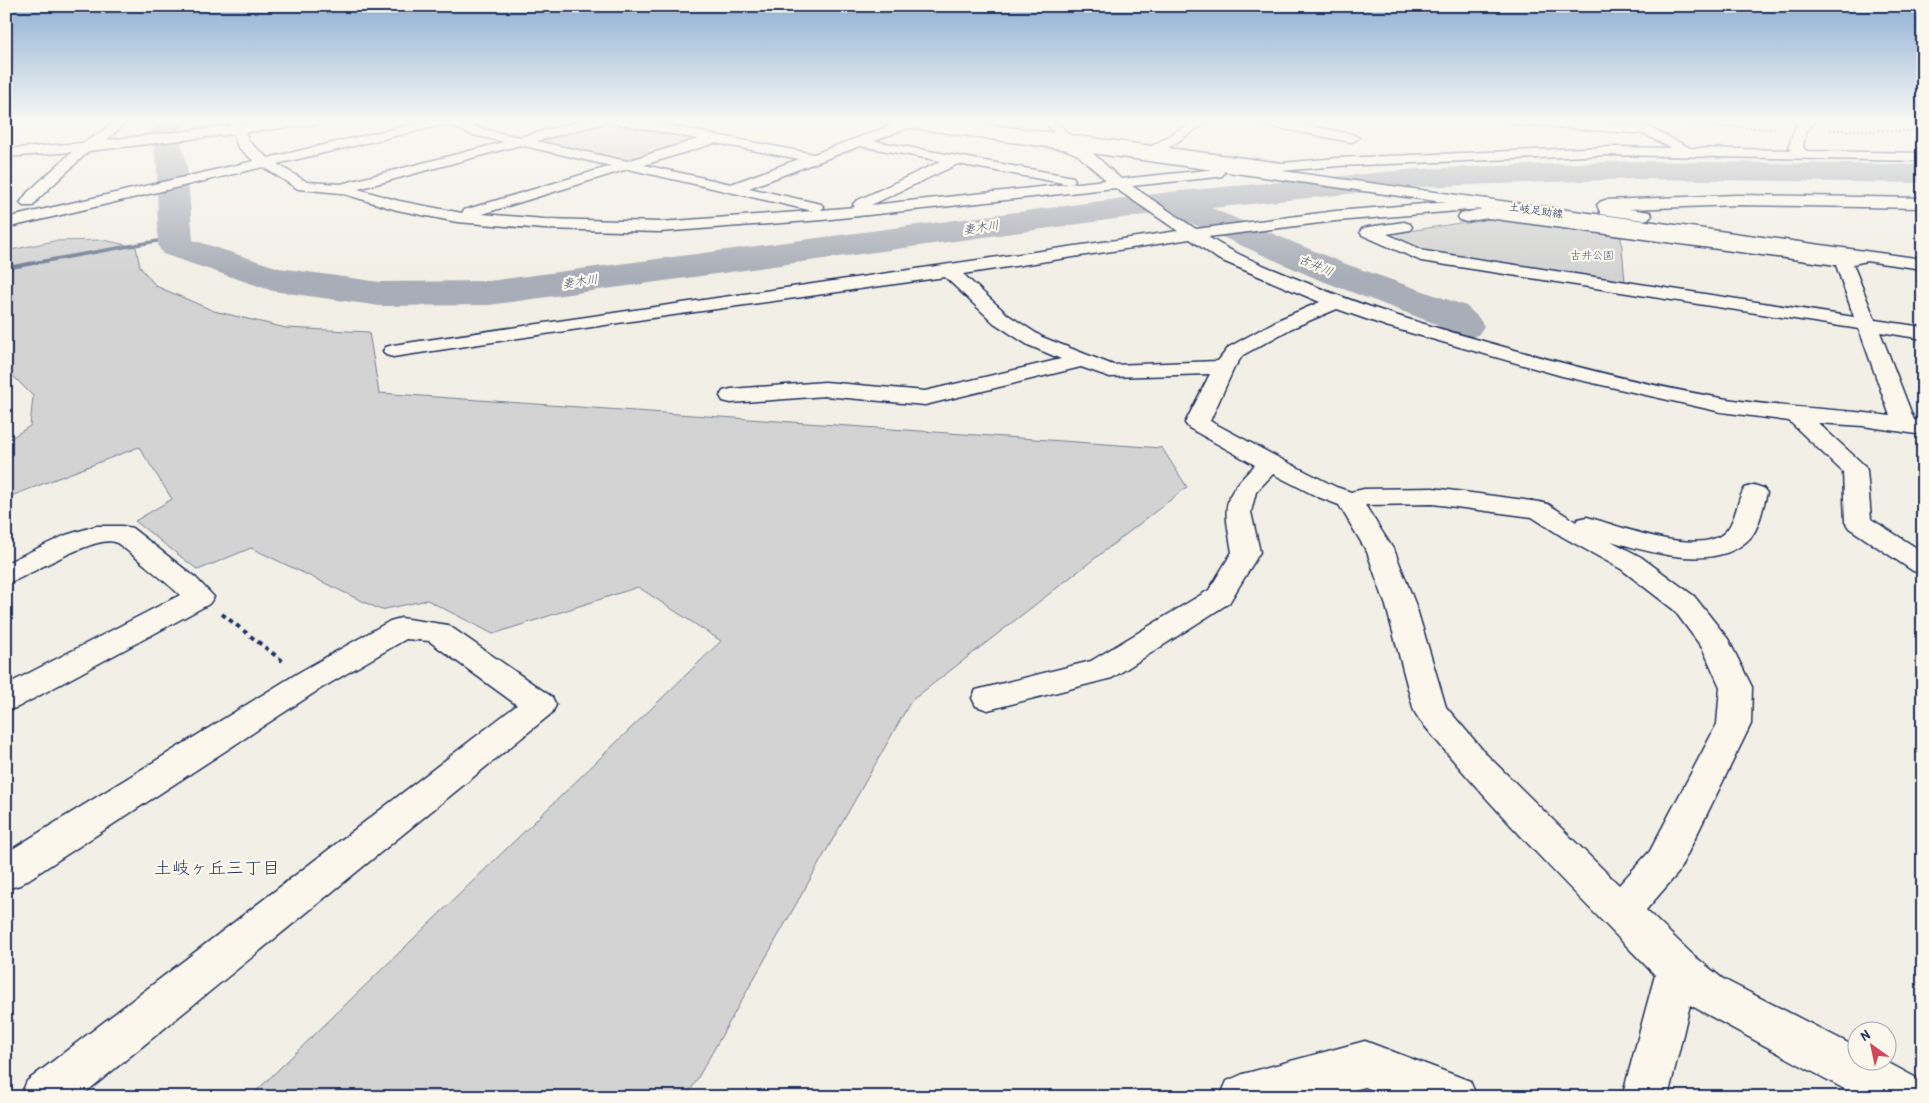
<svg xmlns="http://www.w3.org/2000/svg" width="1929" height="1103" viewBox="0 0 1929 1103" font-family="'Patrick Hand','Klee One',sans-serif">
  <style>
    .green { fill: #d2d3d2; stroke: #768198 }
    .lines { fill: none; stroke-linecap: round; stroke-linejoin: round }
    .stream { fill: #707b93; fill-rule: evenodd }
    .river { fill: #a9adb7; fill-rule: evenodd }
    .minor-casing { stroke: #1b2f5e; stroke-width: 3 }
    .major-casing { stroke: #1b2f5e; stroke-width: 3 }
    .path-far1 { stroke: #1b2f5e; stroke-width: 2; stroke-dasharray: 2 2; stroke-linecap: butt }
    .path { stroke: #1b2f5e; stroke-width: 4; stroke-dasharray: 4.5 4.5; stroke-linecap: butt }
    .minor { fill: #fbf7ec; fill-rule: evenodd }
    .major { fill: #fbf7ec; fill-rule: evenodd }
    .labels { text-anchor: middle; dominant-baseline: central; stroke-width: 4.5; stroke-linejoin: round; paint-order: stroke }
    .far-street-label { font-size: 11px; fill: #1b2f5e; stroke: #fbf7ec }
    .far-park-label { font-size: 11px; fill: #49587b; stroke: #fbf7ec }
    .far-water-label { font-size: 12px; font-style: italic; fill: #465579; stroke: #fbf7ec }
    .near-neighbourhood-label { font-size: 18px; fill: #1b2f5e; stroke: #fbf7ec }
  </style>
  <rect width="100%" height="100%" fill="#f2efe6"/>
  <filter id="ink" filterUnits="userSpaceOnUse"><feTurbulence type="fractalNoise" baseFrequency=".02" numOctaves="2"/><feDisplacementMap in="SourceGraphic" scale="10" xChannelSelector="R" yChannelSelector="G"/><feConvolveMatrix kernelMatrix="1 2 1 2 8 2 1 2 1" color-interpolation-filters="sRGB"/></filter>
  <g filter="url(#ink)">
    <path class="green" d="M604,121H612L698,139L632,161L533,141Z
      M1492,218L1621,237L1625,282L1425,254L1383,235Z
      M103,240L136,247L140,267L156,286L214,311L286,328L369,332L379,393L1162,448L1187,487L911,701L687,1097H250L721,641L638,587L493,634L427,600L381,610L251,548L198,570L135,521L172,499L139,447L6,498V441L30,426L33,396L6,369V251L54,241Z"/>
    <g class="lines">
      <path class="stream" d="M176,236L178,237V239L6,270V266Z"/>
      <path class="river" d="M160,120H186L179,134L187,167L193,240L279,268L380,282L489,281L1170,192L1416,169L1635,161L1923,165V183L1635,179L1416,187L1211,208L1343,263L1466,306L1478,317L1484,326L1478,335C1458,340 1451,338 1436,324L1317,279L1166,212L489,305L380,306L273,291L163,254L158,246L157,167L151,134Z"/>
      <g class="minor-casing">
        <path id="minor" d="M115,120H128L107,140L230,126L228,120H240L242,125L283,120H323L317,124L245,132L249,142L268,158L431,120H458L482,129L520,137L585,120H606L604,123L536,141L627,161L698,139L619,124L613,120H639L814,154L906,120H953L1054,133L1043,120H1056L1069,135L1152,146L1195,120H1210L1168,148L1282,163L1338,158L1610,147L1671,148L1644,134L1514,124L1508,120H1567L1647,126L1690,148L1792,150L1789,147C1794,127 1795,120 1817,120L1806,130L1803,147L1806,151L1923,153V161L1610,155L1338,166L1270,172L1263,169L1076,144L1088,149L1121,179L1217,169L1222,170L1224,173L1222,176L1217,177L1132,186L1196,229L1336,211L1487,199L1492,201L1495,204L1488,208L1843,256L1861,252L1867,253L1870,257L1867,261L1853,264L1875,320L1923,327V339L1880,332L1914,420L1923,421V435L1863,426L1818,423L1864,465L1867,470L1871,519L1923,552V573L1913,571L1849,528L1845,522L1843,472L1789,421L1721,412L1562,376L1386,326L1337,309L1292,328L1243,355L1234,368L1210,421L1279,458L1336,487L1351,492L1364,489L1433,488L1539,502L1548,504L1576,522L1578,519L1587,517C1618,525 1708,562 1729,527C1737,515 1737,499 1745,488L1754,485L1763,488L1767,493C1763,506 1760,526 1751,537C1718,573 1651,553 1611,541L1641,557L1694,596L1728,639L1752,687L1751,724L1678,873L1646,910L1693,955L1723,979L1856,1047V1060H1883L1922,1081L1923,1097H1859L1690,1005L1668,1097H1622L1655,975C1574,892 1492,810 1419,719L1414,711L1386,606L1367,552L1339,505L1318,497L1273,474L1256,492L1251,512L1260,552L1229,603L1112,678L988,710L976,706L972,698L976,690L1091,661L1209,590L1232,552C1224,505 1220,500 1255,465L1189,428L1185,423L1210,374L1110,377L1081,367L925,405L825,396L731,403L723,401L720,396L723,391L731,389L825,382L925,391L1061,359L1028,345L994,323L945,277L645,319L393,357L386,355L383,351L386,347L393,345L1178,231L1115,188L822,220L660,232L544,229L457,222L397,210L341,193L298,189L263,167L6,228V218L254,161L238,147L233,134L89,151L39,198L33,206H23L20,203L28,192L72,152L6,157V149L82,143L99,134ZM921,123L1061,142L1062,148L1078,155L1106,180L871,205L958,164L1068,184L1073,183L1075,180L1073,177L1068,176L874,141ZM446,124L473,135L504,142L341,184L307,182L277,164ZM715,143L799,159L731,184L644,165ZM520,145L611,166L464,210L462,213L399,201L358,189ZM860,146L941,161L856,201L853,204L855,207L821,210L824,207L821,204L749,188ZM628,169L813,211L660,222L544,219L482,214ZM1482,209L1460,214L1458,217L1460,220L1466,222L1488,218L1836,265L1854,317L1425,251L1387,234L1410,230L1412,227L1410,224L1404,222L1368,227L1362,229L1360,232L1362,235L1421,261L1859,329L1890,416C1834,408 1777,408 1721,398C1646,385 1571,366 1497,345C1433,327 1369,309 1307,283C1273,269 1239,257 1208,237L1336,221ZM1190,239L1218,259L1320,302L1278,320L1229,347L1218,361L1113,365L1042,337L1008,315L963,274ZM1433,504L1532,517L1563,537L1621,569L1674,610L1703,649L1720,687L1717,724L1650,851L1619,885L1487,755L1446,707L1416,606L1395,552L1365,505Z
          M1252,120H1279L1352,134L1359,138L1352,142L1258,124Z
          M1737,195L1923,198V208L1737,205L1629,209L1650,212L1652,215L1650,218L1644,220L1601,214L1597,205L1600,202L1605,200Z
          M96,526H122L132,528L196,578L214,597L209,604L18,707L6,711V685L180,595C173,588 121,544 115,542C95,536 36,571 16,580L6,583V563L66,535Z
          M401,618L448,625L552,697L556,705L552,713L80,1097H20L27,1081L517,705L429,641L406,639L320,689L20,885L6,889V853L298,673L390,621Z
          M1365,1041L1470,1081L1477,1097H1392L1365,1087L1328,1097H1220L1227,1081L1243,1074Z"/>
      </g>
      <g class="major-casing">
        <path id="major" d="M877,120H912L1923,259V269L883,124Z"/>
      </g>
      <path class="path-far1" d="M1685,125L1776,129
        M1830,130L1923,131"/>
      <path class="path" d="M222,614L284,662"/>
      <use href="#minor" class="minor"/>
      <use href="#major" class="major"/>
    </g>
  </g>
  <linearGradient id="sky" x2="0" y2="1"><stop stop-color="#8fb1d4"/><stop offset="0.44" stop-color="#f9f8f4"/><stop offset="1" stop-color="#f9f8f4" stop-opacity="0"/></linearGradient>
  <rect width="1929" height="275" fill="url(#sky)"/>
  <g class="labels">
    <g class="far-street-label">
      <text transform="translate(1536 210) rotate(8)">土岐足助線</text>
    </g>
    <g class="far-park-label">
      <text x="1592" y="255">古井公園</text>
    </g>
    <g class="far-water-label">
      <text transform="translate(981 227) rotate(-8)">妻木川</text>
      <text transform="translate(1316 265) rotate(23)">古井川</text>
      <text transform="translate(580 281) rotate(-8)">妻木川</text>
    </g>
    <g class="near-neighbourhood-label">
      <text x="217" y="867">土岐ヶ丘三丁目</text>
    </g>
  </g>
  <rect width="1929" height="1103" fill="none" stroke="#fbf7ec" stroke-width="25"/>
  <rect x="12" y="12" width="1904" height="1078" fill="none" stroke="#1b2f5e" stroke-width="2" filter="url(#ink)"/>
  <g transform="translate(1872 1046) rotate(327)"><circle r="24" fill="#fbf7ec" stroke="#a1a7b3"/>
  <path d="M0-4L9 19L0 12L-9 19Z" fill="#d1495b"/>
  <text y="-8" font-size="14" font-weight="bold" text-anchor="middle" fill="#1b2f5e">N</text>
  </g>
</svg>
